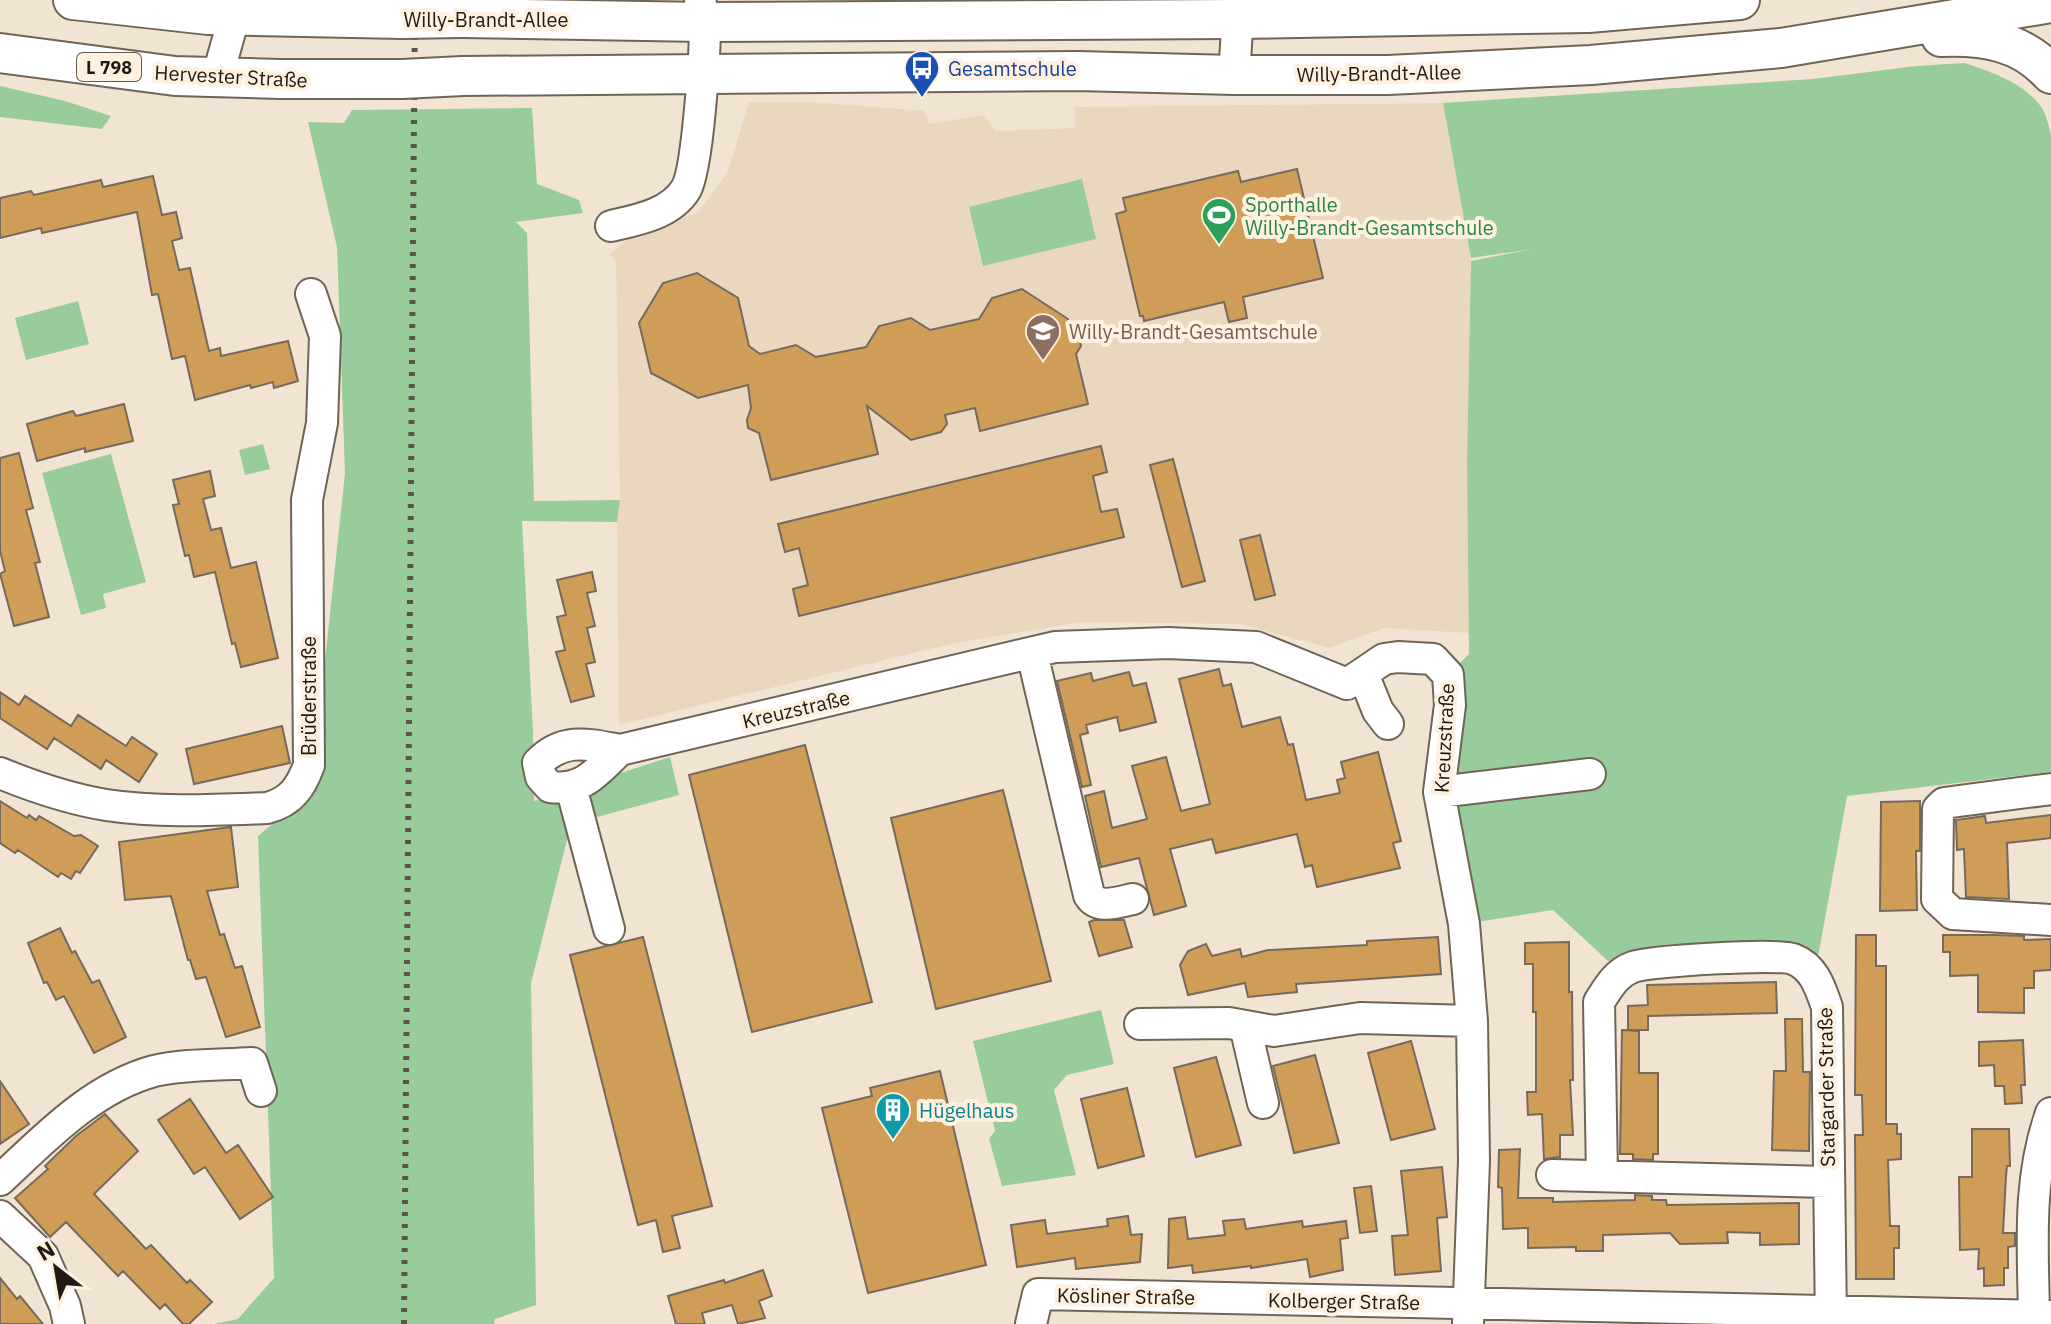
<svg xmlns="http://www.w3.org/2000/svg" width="2051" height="1324" viewBox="0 0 2051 1324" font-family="'IBM Plex Sans',sans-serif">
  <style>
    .built { fill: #ead7c0 }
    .green { fill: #99cc9d }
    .building { fill: #d09d59; stroke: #766a5b; stroke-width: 2 }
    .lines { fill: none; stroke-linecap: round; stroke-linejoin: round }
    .minor-casing { stroke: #706455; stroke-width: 34 }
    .major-casing { stroke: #706455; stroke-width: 42 }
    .minor { stroke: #fff; stroke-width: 30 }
    .major { stroke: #fff; stroke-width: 38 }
    .rail { stroke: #5c554c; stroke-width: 6; stroke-dasharray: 4 8; stroke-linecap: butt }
    .major-bridge-casing { stroke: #706455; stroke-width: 42; stroke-linecap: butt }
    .major-bridge { stroke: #fff; stroke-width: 38 }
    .labels { text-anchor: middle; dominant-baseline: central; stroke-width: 8; stroke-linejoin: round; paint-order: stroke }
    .shield { fill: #fff1e0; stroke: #625a51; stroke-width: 2 }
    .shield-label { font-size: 18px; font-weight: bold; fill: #1f1a14 }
    .street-label { font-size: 20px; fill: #1f1a14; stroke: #fff1e0 }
    .transit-label { font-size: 20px; fill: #164399; stroke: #fff1e0; text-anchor: start }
    .leisure-label { font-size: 20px; fill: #27864d; stroke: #fff1e0; text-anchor: start }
    .education-label { font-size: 20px; fill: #785e54; stroke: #fff1e0; text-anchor: start }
    .culture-label { font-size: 20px; fill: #0d838f; stroke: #fff1e0; text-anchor: start }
  </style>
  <rect width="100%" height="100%" fill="#f2e4d3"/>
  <path class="built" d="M749,102H811L924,111L929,124L983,115L996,131L1075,128V107L1443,103L1471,260L1467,462L1469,633L1384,628L1329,648L1240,624L1081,622L951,644L619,725L617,522L620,500L616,262L610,254L628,239L698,212L727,174Z"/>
  <path class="green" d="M1965,63C1991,72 2028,84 2043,110C2047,117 2049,128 2051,135V772L1847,796L1815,974L1792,958L1633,967L1608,961L1553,910L1464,924L1448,675L1469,654L1467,462L1471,261L1532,249L1471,258L1443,103L1813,79L1916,66Z
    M0,86L65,101L111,116L102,129L0,117Z
    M532,108L537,184L579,200L583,213L516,222L527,233L534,501L620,500L617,522L522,521L533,732L534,801L670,757L679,795L571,824L531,983L536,1305L495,1319L494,1324H214L238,1319L274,1278L258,836L311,792L345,473L337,247L308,122L344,123L352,110Z
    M1082,179L1096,239L983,266L969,207Z
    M78,301L89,344L26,360L15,318Z
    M263,444L270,469L245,475L239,450Z
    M111,454L146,582L103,594L106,608L81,615L42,473Z
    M1101,1010L1114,1064L1067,1075L1054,1090L1076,1175L1002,1186L989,1139L995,1131L973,1041Z"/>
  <path class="building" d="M1297,169L1323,278L1243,297L1247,318L1229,322L1224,302L1144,321L1143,316H1140L1116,214L1126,211L1123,198L1238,171L1241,182Z
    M153,176L162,215L176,212L182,238L172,241L179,270L190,268L209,351L220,348L221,356L288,341L298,381L274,388L273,382L251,388L250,385L195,400L185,356L172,359L158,294L152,295L137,212L42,233L41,228L0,238V198L31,191L34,195L101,180L103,187Z
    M697,273L738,298L749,346L760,354L796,345L816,357L866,347L879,326L911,318L930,330L979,319L992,298L1022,289L1068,319L1070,332L1079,337L1081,346L1076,354L1088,404L980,431L975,408L945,415L947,424L941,432L911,440L867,406L878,454L771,480L759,433L748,428L747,420L751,408L748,385L698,398L651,373L639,323L663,283Z
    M124,404L133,441L85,452V448L37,461L27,424L73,411L76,416Z
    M1101,446L1107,472L1093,476L1101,512L1117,509L1124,537L799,616L793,589L808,585L799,548L785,552L778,524Z
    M19,453L33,508L26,510L40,562L35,563L49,617L14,626L0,574L5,571L0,551V458Z
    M1173,459L1205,581L1182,587L1150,465Z
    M210,471L215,496L203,499L211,530L221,528L231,568L256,562L278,658L241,667L235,643L232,644L215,572L194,577L189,555L185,556L173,505L179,504L173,480Z
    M1260,535L1275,595L1255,600L1240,540Z
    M592,572L596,591L587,593L595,626L587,628L595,662L586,664L594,696L571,702L556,652L565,650L557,617L566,615L557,580Z
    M1219,669L1223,686L1231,684L1242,727L1280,717L1288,745L1293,744L1306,800L1340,793L1337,780L1345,778L1341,762L1378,752L1401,841L1393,843L1400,868L1317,887L1312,865L1305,867L1297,834L1216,853L1212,839L1170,849L1186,906L1154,915L1139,858L1101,867L1085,796L1104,791L1112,828L1147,819L1132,766L1166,757L1181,811L1210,804L1179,679Z
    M1129,672L1133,686L1146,683L1156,722L1120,731L1117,717L1086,725L1088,733L1080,735L1091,785L1082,787L1057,681L1091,673L1093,681Z
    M0,692L19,705L25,696L71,726L78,715L126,746L132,737L157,754L139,782L106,760L101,769L54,738L47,749L0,718Z
    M282,726L290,763L194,784L186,749Z
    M805,745L872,1002L752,1032L689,775Z
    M1003,790L1051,981L936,1009L891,818Z
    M0,801L27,818L29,815L36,820L39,816L74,836L81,835L98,846L80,873L76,871L71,879L61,873L58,877L18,850L15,853L0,843Z
    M1920,801V851H1916L1917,910L1880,911L1881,802Z
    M2051,815V838L2007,843L2009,899L1966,897L1964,849L1957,850L1956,820L1985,816L1986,823Z
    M231,827L238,887L207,891L220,935L224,934L235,968L242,966L260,1027L226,1037L206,977L196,979L190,960H188L171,896L125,900L119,842Z
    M1094,920H1124L1132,947L1099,956L1089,922Z
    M60,928L72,953L75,951L92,983L99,980L126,1037L94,1053L64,996L56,1000L47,982L44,983L28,943Z
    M1856,935H1876V966H1886V1124H1897V1134H1901V1159L1888,1160L1890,1226H1899V1248H1894V1279H1856L1855,1135H1863L1862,1095H1855Z
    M1943,935H1994L2024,936V940L2051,939V970L2034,971V988H2024V1013L1978,1012V975L1950,976V952H1943Z
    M643,937L712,1206L672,1216L680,1248L663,1252L656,1220L638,1225L570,955Z
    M1438,937L1441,974L1296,984L1297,992L1248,997L1245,983L1188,995L1180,965L1188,951L1206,944L1212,956L1240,949L1242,957L1268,950L1367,945V941Z
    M1569,942V992H1572L1573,1080H1570L1573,1135H1560V1157L1544,1159L1542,1114L1528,1115L1527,1092H1536V1012H1533V964H1525V943Z
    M1776,982L1777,1013L1648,1016V1030H1628V1006L1648,1005L1647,985Z
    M1785,1019H1802L1803,1072H1810L1809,1151L1772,1150L1774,1071H1786Z
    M1622,1030L1639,1031V1073H1658V1154H1653V1160L1633,1159V1154H1620Z
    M2023,1040L2025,1085H2021L2022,1103L2005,1104L2004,1086H1995L1994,1065L1979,1066V1042Z
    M1411,1041L1435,1129L1391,1140L1368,1053Z
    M1315,1055L1339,1143L1294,1153L1273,1066Z
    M1216,1057L1241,1145L1196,1157L1174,1068Z
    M940,1071L986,1265L868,1293L822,1108L872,1096L870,1088Z
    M0,1081L29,1124L0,1144Z
    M1127,1088L1144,1156L1098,1168L1081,1099Z
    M190,1099L226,1153L238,1145L273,1197L240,1219L205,1167L194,1174L158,1120Z
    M105,1114L138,1151L94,1194L146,1249L151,1245L187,1283L190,1280L212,1302L189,1324H183L165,1304L160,1309L123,1271L118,1276L66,1222L50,1237L15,1198L48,1169L45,1166L76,1136Z
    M1972,1129H2009L2010,1166H2007L2006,1176L2003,1233H2015V1246L2008,1247V1268H2004V1285L1984,1286V1268L1978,1269L1979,1249L1960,1250L1959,1177H1972Z
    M1520,1149L1518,1198H1553V1202L1635,1200V1195L1652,1196V1200H1666L1667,1205L1799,1203V1244L1760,1245V1233L1727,1232L1728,1243L1680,1244L1670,1233L1640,1234L1603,1235V1251H1576V1247L1528,1248V1228L1503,1229L1502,1188L1498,1187L1499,1150Z
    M1442,1167L1447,1217L1437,1218L1441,1271L1395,1275L1392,1236L1408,1235L1401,1171Z
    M1371,1186L1377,1231L1360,1233L1354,1188Z
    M1128,1216L1131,1235L1142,1234L1140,1262L1076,1269L1075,1258L1017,1267L1011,1225L1045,1220L1047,1234L1108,1226L1107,1219Z
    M1185,1217L1188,1239L1225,1235L1223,1221L1244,1219L1246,1229L1302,1221L1303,1227L1346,1221L1348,1238L1340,1239L1343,1270L1310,1277L1307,1259L1251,1268V1266L1193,1273L1192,1265L1168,1268L1169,1219Z
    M763,1270L772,1296L759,1301L765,1318L738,1324L732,1305L702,1313L705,1324H676L668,1296L724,1280L725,1283Z
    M0,1278L17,1299L20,1296L43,1324H0Z"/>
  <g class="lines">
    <g class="minor-casing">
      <path id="minor" d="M1234,75L1239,0
        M217,78L235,14V0
        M611,226C637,220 671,214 686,189C698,168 705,52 705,24C704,16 702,8 700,0
        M1032,653L1089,895C1098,910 1118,902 1133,899
        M1363,674L1378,711L1388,724
        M620,750C596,772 584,791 550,787L541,777L538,763C563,737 588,744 620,750L1055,647L1168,643L1256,647L1347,684L1384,659L1398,657L1433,659L1448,675L1450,705L1439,792L1464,924L1472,1021L1474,1161L1468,1324
        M0,773C34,787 70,799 106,805C159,813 214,810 267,808C291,802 301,787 309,765L307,500L322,423L325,336L311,294
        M569,789L574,798L609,929
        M2051,789L1944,803L1938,809L1937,899L1953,914L2051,920
        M1439,792L1590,774
        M1140,1024L1229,1023L1274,1031L1360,1018L1472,1021
        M1245,1026L1263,1103
        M1552,1175L1828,1182
        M1602,1176L1599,1002C1608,988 1616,973 1633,967C1650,961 1777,953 1793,959C1814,967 1820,987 1827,1007L1831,1324
        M0,1180C45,1138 92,1088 154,1071C183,1064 222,1065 252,1063L261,1091
        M0,1216L43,1256L65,1306L69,1324
        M2034,1317C2033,1245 2027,1182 2051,1113
        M1031,1324L1038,1294L2051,1316"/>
    </g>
    <g class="major-casing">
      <path id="major" d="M73,0L208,15L402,19
        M462,18L705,22L1236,19L1588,13L1740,0
        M1941,37C1982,35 2022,41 2051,74
        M0,53L175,76L281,79H402
        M463,76L1077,71L1234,75H1388L1591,65L1781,48L2051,3"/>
    </g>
    <use href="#minor" class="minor"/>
    <use href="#major" class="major"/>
    <path class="rail" d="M404,1324L415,0"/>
    <g class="major-bridge-casing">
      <path id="major-bridge" d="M402,19L462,18
        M402,79L463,76"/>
    </g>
    <use href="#major-bridge" class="major-bridge"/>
  </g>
  <defs>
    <g id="bus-pin" transform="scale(1.8)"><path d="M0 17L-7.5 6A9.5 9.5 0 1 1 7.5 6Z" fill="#1a4fb4" stroke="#fff1e0"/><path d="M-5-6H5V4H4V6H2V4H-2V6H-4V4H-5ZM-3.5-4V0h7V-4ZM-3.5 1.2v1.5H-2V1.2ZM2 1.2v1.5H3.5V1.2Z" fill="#fff"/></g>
    <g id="stadium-pin" transform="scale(1.8)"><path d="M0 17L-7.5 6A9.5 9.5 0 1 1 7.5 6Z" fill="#2e9e5b" stroke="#fff1e0"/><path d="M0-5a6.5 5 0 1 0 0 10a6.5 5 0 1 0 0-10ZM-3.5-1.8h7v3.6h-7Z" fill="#fff"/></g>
    <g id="school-pin" transform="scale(1.8)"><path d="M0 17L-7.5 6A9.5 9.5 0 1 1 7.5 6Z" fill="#8d6e63" stroke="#fff1e0"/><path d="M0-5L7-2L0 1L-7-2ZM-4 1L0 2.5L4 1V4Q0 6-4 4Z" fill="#fff"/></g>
    <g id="building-pin" transform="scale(1.8)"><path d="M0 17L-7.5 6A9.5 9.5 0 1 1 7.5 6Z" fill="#0f9aa8" stroke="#fff1e0"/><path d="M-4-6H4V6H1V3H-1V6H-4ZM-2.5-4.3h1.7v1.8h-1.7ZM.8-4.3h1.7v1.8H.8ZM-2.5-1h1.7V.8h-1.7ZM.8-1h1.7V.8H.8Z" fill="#fff"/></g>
  </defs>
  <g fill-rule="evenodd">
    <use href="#bus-pin" x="922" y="68"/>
    <use href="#stadium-pin" x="1219" y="215"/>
    <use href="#school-pin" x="1043" y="331"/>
    <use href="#building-pin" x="893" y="1110"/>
  </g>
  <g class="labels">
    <rect class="shield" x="77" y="53" width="64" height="28" rx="6"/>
    <g class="shield-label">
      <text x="109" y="67">L 798</text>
    </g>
    <g class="street-label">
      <text x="486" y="19">Willy-Brandt-Allee</text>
      <text transform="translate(1379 73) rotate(-1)">Willy-Brandt-Allee</text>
      <text transform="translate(231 76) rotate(3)">Hervester Straße</text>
      <text transform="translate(308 696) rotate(-90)">Brüderstraße</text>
      <text transform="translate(796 709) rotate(-13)">Kreuzstraße</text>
      <text transform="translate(1444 738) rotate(-87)">Kreuzstraße</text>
      <text transform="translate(1826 1087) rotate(-91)">Stargarder Straße</text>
      <text transform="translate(1126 1296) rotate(1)">Kösliner Straße</text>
      <text transform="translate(1344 1301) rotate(1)">Kolberger Straße</text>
    </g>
    <g class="transit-label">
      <text x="948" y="68">Gesamtschule</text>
    </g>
    <g class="leisure-label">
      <text x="1245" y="204">Sporthalle<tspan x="1245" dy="23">Willy-Brandt-Gesamtschule</tspan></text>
    </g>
    <g class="education-label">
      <text x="1069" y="331">Willy-Brandt-Gesamtschule</text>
    </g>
    <g class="culture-label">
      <text x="919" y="1110">Hügelhaus</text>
    </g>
  </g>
  <g transform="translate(56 1268) rotate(329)" stroke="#fff1e0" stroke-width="6" paint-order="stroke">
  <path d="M0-6L14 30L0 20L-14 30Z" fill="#1f1a14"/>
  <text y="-12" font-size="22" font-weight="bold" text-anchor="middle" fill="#1f1a14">N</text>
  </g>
</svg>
